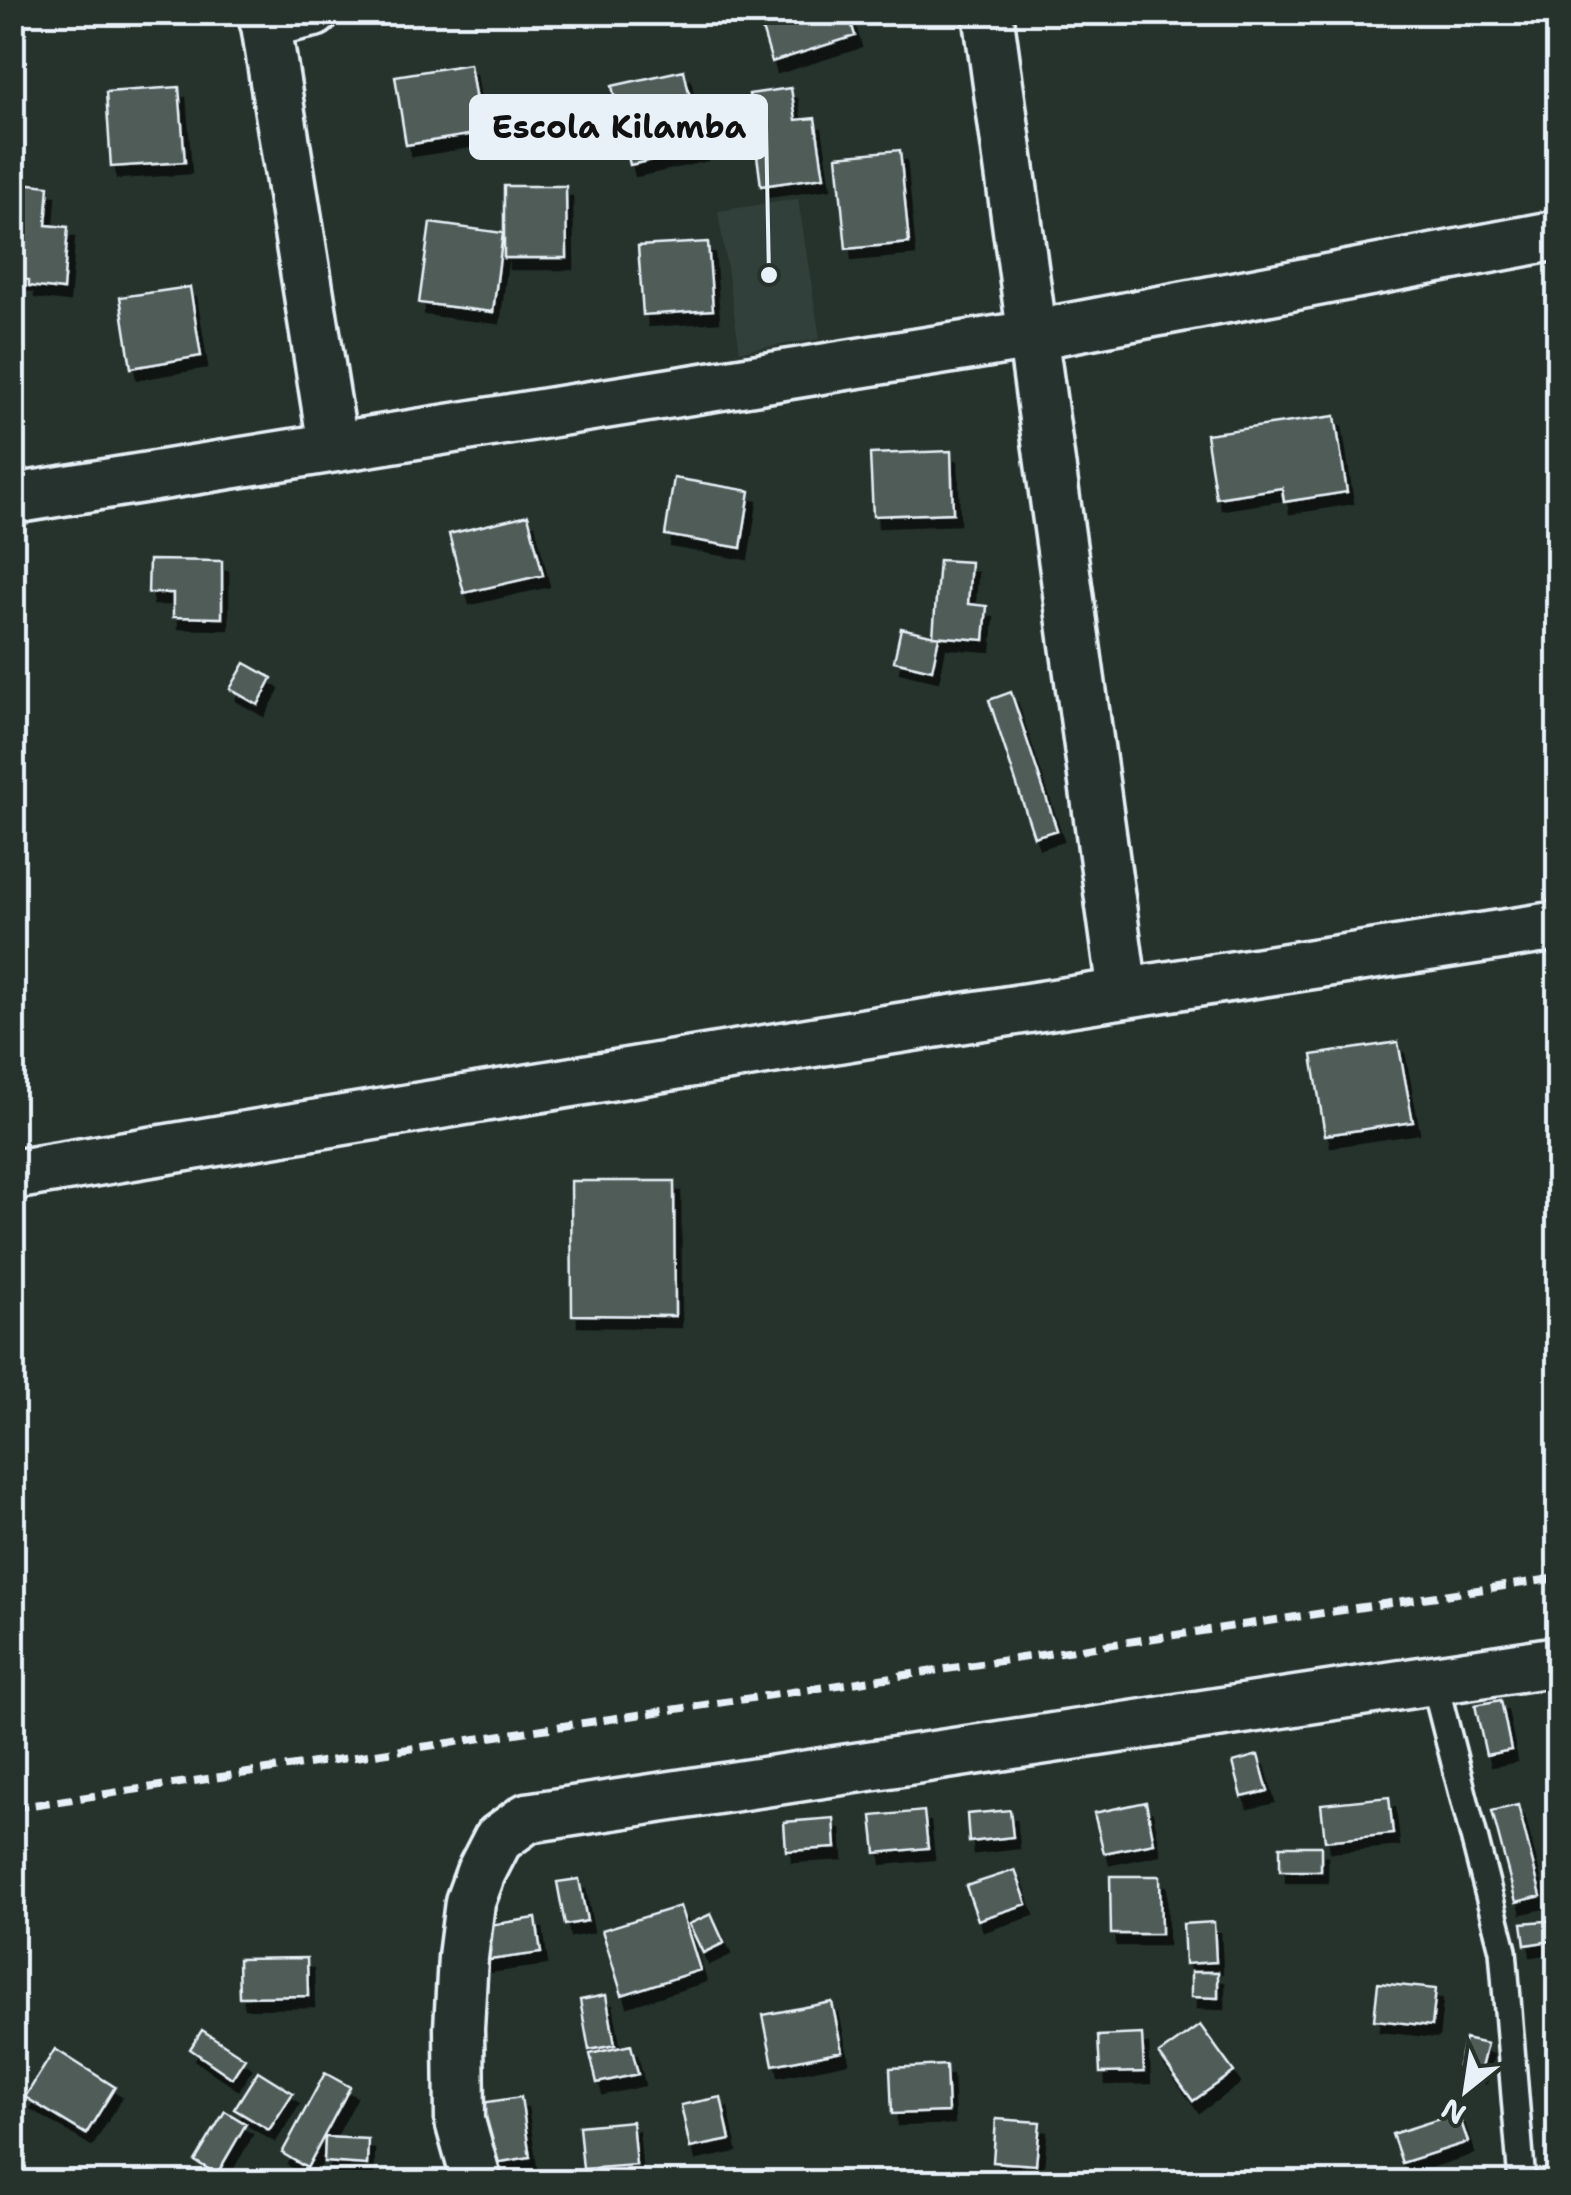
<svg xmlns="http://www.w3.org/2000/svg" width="1571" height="2195" viewBox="0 0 1571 2195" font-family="'Shantell Sans',sans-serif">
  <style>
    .built { fill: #333f3a }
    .building { fill: #505c59; stroke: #e8f1f8; stroke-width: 2.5; filter: url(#shadow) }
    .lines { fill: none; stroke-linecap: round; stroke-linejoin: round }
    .lane-casing { stroke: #e8f1f8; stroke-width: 32 }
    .street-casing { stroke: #e8f1f8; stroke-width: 55 }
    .lane { stroke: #26332d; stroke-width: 25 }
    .street { stroke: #26332d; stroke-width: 48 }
    .rail { stroke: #e8f1f8; stroke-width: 8; stroke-dasharray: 15 8; stroke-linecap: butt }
    .leader { fill: none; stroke: #e8f1f8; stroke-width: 4 }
    .callout-dot { fill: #e8f1f8; stroke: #26332d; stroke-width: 4 }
    .callout { fill: #e8f1f8; stroke: #e8f1f8; stroke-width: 4 }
    .callout-label { font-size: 32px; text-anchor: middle; font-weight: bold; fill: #111 }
  </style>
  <defs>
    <filter id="shadow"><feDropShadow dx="6" dy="11" stdDeviation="0" flood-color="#0009"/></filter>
  </defs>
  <rect width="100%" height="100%" fill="#26332d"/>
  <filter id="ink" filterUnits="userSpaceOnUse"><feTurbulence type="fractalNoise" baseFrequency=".01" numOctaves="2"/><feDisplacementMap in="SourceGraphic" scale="20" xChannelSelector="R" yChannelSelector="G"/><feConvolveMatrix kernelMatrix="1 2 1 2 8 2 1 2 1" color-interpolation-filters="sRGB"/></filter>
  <g filter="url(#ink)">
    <path class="built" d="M798,199L820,339L740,351L718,211Z"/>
    <path class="building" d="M757,12H848L855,36L772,62Z
      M470,64L481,133L406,145L395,76Z
      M684,70L701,149L630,165L612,86Z
      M179,87L185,162L111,167L106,92Z
      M791,88L796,120L815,118L824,177L761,186L749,94Z
      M900,150L909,243L846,249L837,156Z
      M12,182L49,186L46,225L68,227L63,290L29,286V280L12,278Z
      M504,186H566L567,258H504Z
      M430,223L503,233L493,312L419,303Z
      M708,242L713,310L643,315L638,246Z
      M190,287L201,356L131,368L120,297Z
      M1335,416L1347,492L1284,502L1282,488L1216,498L1206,434Z
      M951,451L953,513L873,516L870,454Z
      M674,478L750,491L741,548L665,535Z
      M528,515L543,575L464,593L449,534Z
      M149,560L222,561V618L173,617V593H148Z
      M939,560L971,562L968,604L987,606L984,640L933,636Z
      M901,628L939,637L932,670L894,661Z
      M245,663L272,678L258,705L230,689Z
      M1011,692L1057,830L1034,837L989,700Z
      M1398,1042L1413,1122L1325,1135L1312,1055Z
      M571,1181H674L675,1316L572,1315Z
      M1501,1700L1511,1750L1486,1755L1475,1705Z
      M1258,1755L1268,1791L1242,1797L1233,1762Z
      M1389,1797L1393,1834L1325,1841L1321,1804Z
      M1146,1802L1154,1843L1104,1853L1094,1813Z
      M1518,1805L1541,1896L1516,1902L1492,1811Z
      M1010,1810L1013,1837L969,1842L967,1814Z
      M924,1811L928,1848L876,1853L872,1816Z
      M834,1818L836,1848L786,1851L784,1822Z
      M1280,1846H1321V1871H1280Z
      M1015,1870L1027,1904L978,1920L966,1886Z
      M1110,1876H1160L1161,1934H1111Z
      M579,1879L587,1921L565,1925L557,1882Z
      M680,1906L700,1970L622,1995L602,1930Z
      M711,1914L724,1943L703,1953L689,1924Z
      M536,1918L541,1953L474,1962L469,1928Z
      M1558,1920V1940L1525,1945L1522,1923Z
      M1214,1922L1216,1962L1185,1964L1183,1924Z
      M307,1958L308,1996L239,1997L238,1959Z
      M1191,1972H1218V1998L1191,1997Z
      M1378,1983L1436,1989L1432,2026L1374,2020Z
      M606,1995L615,2045L589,2050L580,2000Z
      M832,2002L842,2051L773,2065L763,2015Z
      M1200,2025L1234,2072L1193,2101L1159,2054Z
      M202,2030L245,2058L232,2078L190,2049Z
      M1142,2034L1144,2072L1100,2073L1098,2036Z
      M1465,2039L1487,2044L1480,2072L1458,2066Z
      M631,2045L638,2074L597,2083L590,2054Z
      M55,2049L115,2087L86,2134L25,2097Z
      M946,2065L948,2112L892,2114L890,2068Z
      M258,2071L293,2093L269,2130L234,2109Z
      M325,2073L350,2087L307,2168L282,2153Z
      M521,2097L530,2157L477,2166L468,2105Z
      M721,2097L730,2140L690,2148L681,2105Z
      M225,2111L246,2124L217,2174L195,2161Z
      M1458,2113L1468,2142L1402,2163L1392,2134Z
      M996,2119L1040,2122L1036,2165L993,2162Z
      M632,2121L636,2165L583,2169L579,2126Z
      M325,2137L368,2139L367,2165L324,2162Z
      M1070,2171V2182H1004V2172Z
      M842,2172L843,2182H800L799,2177Z"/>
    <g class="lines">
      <g class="lane-casing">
        <path id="lane" d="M1434,1681L1503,1950L1522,2182"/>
      </g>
      <g class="street-casing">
        <path id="street" d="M264,12L333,446
          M988,12L1123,993
          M265,23L314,12
          M12,499L1033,335L1558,235
          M12,1175L880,1031L1558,926
          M477,2182L460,2121L459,2028L463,1957L470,1902L481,1872L498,1839L527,1818L1558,1661"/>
      </g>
      <use href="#lane" class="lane"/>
      <use href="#street" class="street"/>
      <path class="rail" d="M12,1808L1558,1578"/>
    </g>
  </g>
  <path class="leader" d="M769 275L766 127"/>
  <circle class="callout-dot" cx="769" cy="275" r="10"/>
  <rect class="callout" x="471" y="96" width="295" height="62" rx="10"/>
  <g class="callout-label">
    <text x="619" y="138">Escola Kilamba</text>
  </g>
  <rect width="1571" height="2195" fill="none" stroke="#26332d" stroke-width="50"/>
  <rect x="25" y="25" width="1521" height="2145" fill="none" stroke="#e8f1f8" stroke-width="4" filter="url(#ink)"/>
  <g transform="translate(1466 2090) rotate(210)" stroke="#26332d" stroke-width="8" paint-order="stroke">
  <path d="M0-8L18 38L0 25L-18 38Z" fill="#e8f1f8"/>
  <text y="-15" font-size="28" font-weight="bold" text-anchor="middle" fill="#e8f1f8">N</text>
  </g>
</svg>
